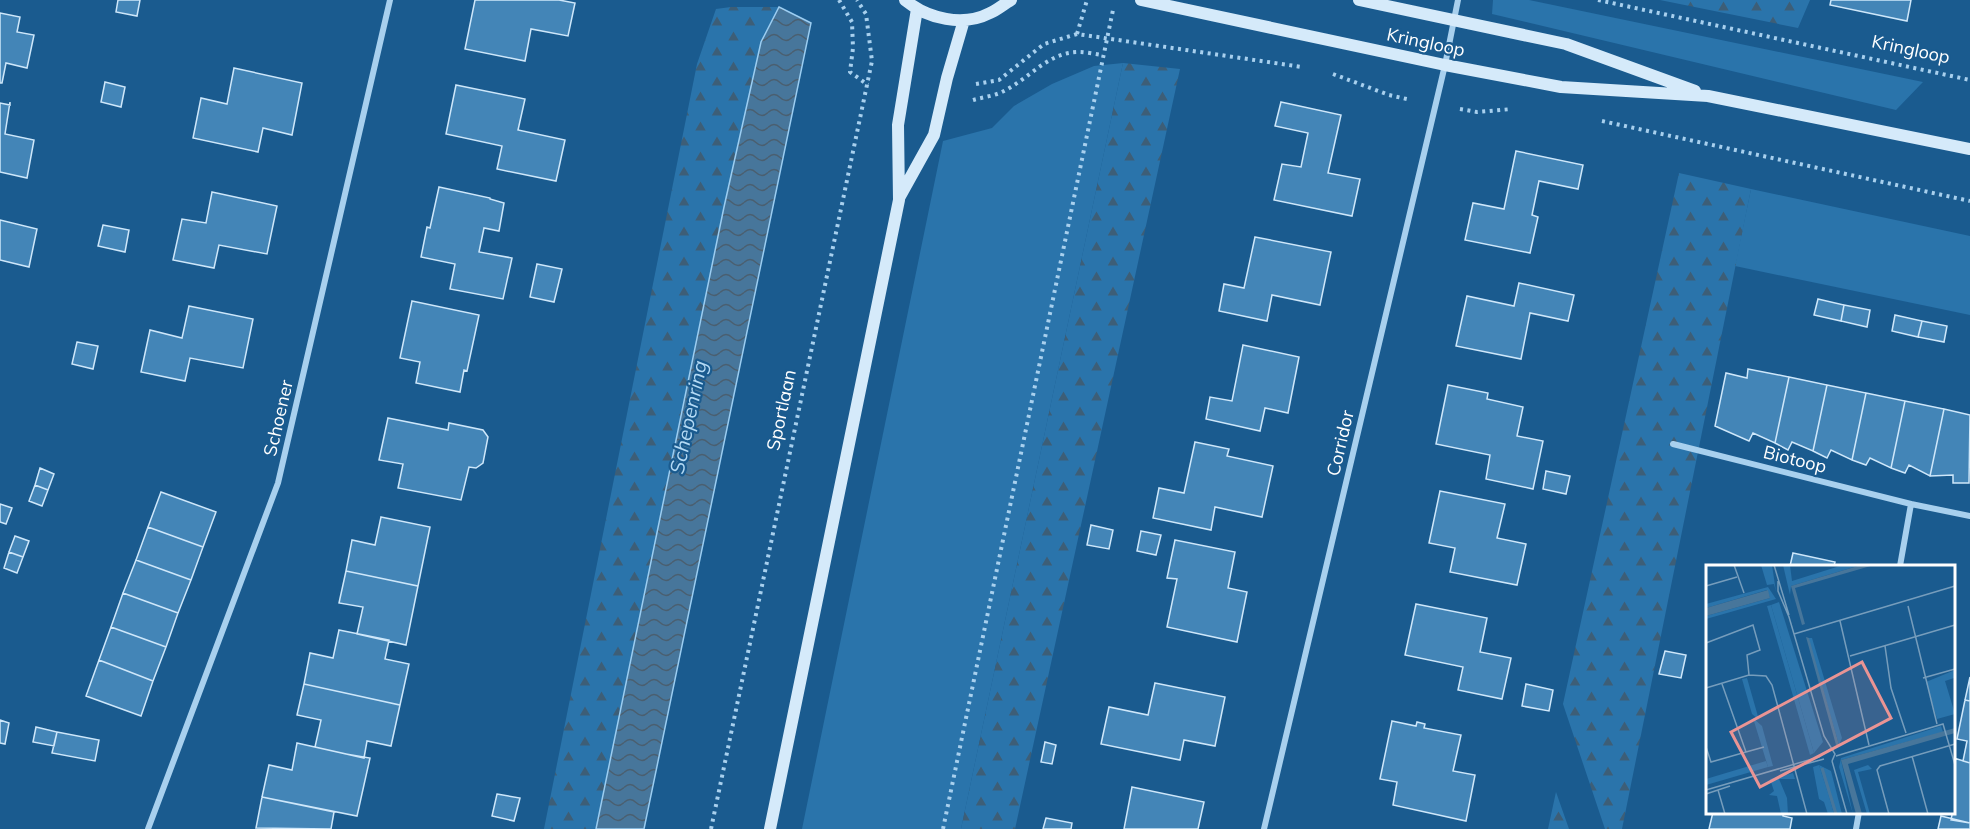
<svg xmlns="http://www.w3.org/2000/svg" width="1970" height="829" viewBox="0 0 1970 829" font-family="Mulish,sans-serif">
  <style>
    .grass { fill: #2a74ab }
    .forest { fill: url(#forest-firs) }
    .water { fill: url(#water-waves); stroke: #9bcdf1; stroke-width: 1.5 }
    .building { fill: #4385b7; stroke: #cee7fa; stroke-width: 1.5 }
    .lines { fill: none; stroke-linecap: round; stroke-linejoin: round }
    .path { stroke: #a8d0ee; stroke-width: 4; stroke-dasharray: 3 4.5; stroke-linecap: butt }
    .street { stroke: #a8d0ee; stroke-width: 6 }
    .secondary { stroke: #d5eafa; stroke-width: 12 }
    .labels { text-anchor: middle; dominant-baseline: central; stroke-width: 4.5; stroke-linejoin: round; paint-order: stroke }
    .street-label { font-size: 18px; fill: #fff; stroke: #1a5b8f }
    .water-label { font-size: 20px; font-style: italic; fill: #b4daf5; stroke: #1a5b8f }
    .inset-river { fill: none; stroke: #47769b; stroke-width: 3 }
    .inset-road { fill: none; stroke: #769dbc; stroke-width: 1.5 }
    .view { fill: #ea9494; fill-opacity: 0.15; stroke: #ea9494; stroke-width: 3 }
    .inset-edge { fill: none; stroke: #fff; stroke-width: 3 }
  </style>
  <defs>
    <pattern id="forest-firs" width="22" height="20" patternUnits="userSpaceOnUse" patternTransform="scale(1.5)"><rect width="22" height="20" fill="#2a74ab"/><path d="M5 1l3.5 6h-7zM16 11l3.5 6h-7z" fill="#3d5e77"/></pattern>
    <pattern id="water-waves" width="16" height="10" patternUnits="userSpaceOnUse" patternTransform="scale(1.5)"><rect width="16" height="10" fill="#47769b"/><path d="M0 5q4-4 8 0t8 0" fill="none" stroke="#4a5f70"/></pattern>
  </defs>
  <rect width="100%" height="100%" fill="#1a5b8f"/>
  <path class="grass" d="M1493,0H1529L1923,82L1896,110L1492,14Z
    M1123,63L961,829H802L943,141L992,128L1014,106L1052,84L1094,66Z
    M1751,189L1970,236V315L1735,266Z"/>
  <path class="forest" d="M1660,0H1810L1798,28Z
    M731,7H779L761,42L724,207L596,829H544L697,64L716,9Z
    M1123,63L1180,69L1015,829H961Z
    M1679,173L1751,189L1622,829H1605L1563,704Z
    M1556,792L1569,829H1548Z"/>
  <path class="water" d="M779,7L811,23L644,829H596L724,207L761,42Z"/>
  <path class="building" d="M118,0H140L137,16L116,12Z
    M475,0H559L575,3L568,36L531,29L525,61L465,49Z
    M1831,0H1911L1907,21L1830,5Z
    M0,13L20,17L17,32L34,35L27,68L6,63L2,83H0Z
    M234,68L302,83L292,135L263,128L258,152L193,138L201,98L227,104Z
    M105,82L125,87L121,107L101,102Z
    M456,85L525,99L518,130L565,140L556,181L497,169L502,146L446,134Z
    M10,102L5,134L34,140L27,178L0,172V103L10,105Z
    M1281,102L1341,115L1328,173L1360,179L1352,216L1274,200L1282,164L1301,167L1308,133L1275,126Z
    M1516,151L1583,165L1578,189L1539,181L1532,215L1538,217L1530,253L1465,240L1473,203L1504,209Z
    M439,187L490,198V199L504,203L499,231L484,228L479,252L512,258L503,299L450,289L455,264L421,257L427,227L430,228Z
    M212,192L277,206L267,254L219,245L214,268L173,260L182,219L206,223Z
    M0,220L37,229L29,267L0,260Z
    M103,225L129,230L125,252L98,246Z
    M1255,237L1331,252L1320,305L1272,295L1267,321L1219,311L1224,284L1244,288Z
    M537,264L562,269L554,302L530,297Z
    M1519,283L1574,295L1568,321L1530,313L1521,359L1456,346L1467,296L1514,306Z
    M1818,299L1844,305L1841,321L1814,315Z
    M412,301L479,315L467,371L464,370L460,392L416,383L420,362L400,358Z
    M1844,305L1870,310L1867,327L1841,321Z
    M189,306L253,319L243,368L190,358L185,381L141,372L150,330L182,338Z
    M1895,315L1922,321L1918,337L1892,331Z
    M1922,321L1947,326L1944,342L1918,337Z
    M77,342L98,346L93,369L72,364Z
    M1243,345L1299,357L1288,413L1265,408L1260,431L1206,419L1210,397L1232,401Z
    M1748,369L1789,377L1775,443L1753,433L1749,441L1715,426L1726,373L1747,378Z
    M1789,377L1827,385L1813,451L1792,442L1788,450L1775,443Z
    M1448,385L1488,393L1487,399L1523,407L1517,436L1543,441L1533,489L1486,479L1490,455L1436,444Z
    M1827,385L1866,393L1852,460L1831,450L1827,458L1813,451Z
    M1866,393L1905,401L1891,468L1870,458L1866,465L1852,460Z
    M1905,401L1944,409L1930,476L1909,465L1905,473L1891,468Z
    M1944,409L1970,415L1969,483H1953V475L1930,476Z
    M388,418L448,430L449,423L483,430L488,437L483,463L476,468L469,467L461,500L398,488L403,464L379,460Z
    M1195,442L1229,449L1227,456L1273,466L1262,517L1215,507L1211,530L1153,518L1159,488L1184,493Z
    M40,468L54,474L48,490L35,485Z
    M1546,471L1570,476L1566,494L1543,489Z
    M35,485L48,490L42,506L29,501Z
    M1440,491L1505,504L1497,538L1526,544L1517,585L1450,572L1455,548L1429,543Z
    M161,492L216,512L203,547L148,527Z
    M0,504L12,508L6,524L0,522Z
    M381,517L430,527L418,586L346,571L352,540L375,545Z
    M1091,525L1113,530L1109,549L1087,545Z
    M148,527L203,547L191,580L136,560Z
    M1141,531L1161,535L1156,555L1137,551Z
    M15,536L29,541L23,557L9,552Z
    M1175,540L1235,552L1228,588L1247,592L1237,642L1167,627L1177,579L1167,578Z
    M9,552L23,557L17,573L4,568Z
    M1793,553L1835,562L1834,566H1790Z
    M136,560L191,580L178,613L123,593Z
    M346,571L418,586L406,645L357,634L363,607L339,603Z
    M123,593L178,613L166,647L111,627Z
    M1416,604L1487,618L1480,652L1511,658L1502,699L1458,690L1463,667L1405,655Z
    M111,627L166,647L153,681L99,660Z
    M339,630L389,640L385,659L409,664L400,705L304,684L310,653L333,658Z
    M1665,651L1686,655L1681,678L1659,674Z
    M99,660L153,681L141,716L86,696Z
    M1970,677V701L1965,700Z
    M1155,683L1225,697L1215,746L1184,740L1180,760L1101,744L1109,707L1148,715Z
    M304,684L400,705L391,746L367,741L364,758L315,747L321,720L297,715Z
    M1526,684L1553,690L1549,711L1522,706Z
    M1965,700L1970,701V763L1963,761L1967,741L1957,739Z
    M0,720L9,723L5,744L0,743Z
    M1392,721L1416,726L1417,722L1425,724L1424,728L1461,735L1453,771L1475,775L1466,821L1393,805L1397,782L1380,779Z
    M36,727L57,732L54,746L33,742Z
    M57,732L99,740L95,761L52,753Z
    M1045,742L1056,745L1052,764L1041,762Z
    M297,743L346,754L370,758L357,816L262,797L269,765L292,770Z
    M1954,758L1970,763V823L1951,820L1955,799Z
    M1132,787L1204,802L1198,829H1124Z
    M497,794L520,798L514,821L492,816Z
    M262,797L334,812L331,829L256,828Z
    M1713,812H1783V816L1792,818L1790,829H1709Z
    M1941,816L1970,823V829H1938Z
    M1046,818L1072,823L1071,829H1043Z"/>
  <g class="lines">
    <path class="path" d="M839,0L852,22L853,48L850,72L868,85
      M1598,0L1970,80
      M1077,34L1087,0
      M1333,74L1389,95L1411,100
      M976,84L999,80L1044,44L1077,34L1302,67
      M973,100C983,97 995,96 1004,91C1030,78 1048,52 1079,52C1086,52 1095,54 1102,55
      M1460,109L1477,112L1512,109
      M1602,121L1970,201
      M711,829L872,61L866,14L857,0
      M943,829L1113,10"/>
    <path class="street" d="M1673,444L1911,504
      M1900,566L1911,504L1970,516
      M148,829L278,483L390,0
      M1264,829L1445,65L1458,0
      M1856,829L1859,812"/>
    <path class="secondary" d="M905,0C928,19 963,27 990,13C997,10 1004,4 1011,0
      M1141,0L1445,65L1561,87L1708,96L1970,149
      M1359,0L1566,44L1695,91
      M899,198L934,135L947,78L964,20
      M770,829L899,200L898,125L917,9"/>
  </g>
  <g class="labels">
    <g class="street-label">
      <text transform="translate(1426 42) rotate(12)">Kringloop</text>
      <text transform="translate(1911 49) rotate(12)">Kringloop</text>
      <text transform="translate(781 410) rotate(-78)">Sportlaan</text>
      <text transform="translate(278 418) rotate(-77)">Schoener</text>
      <text transform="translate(1340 443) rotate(-77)">Corridor</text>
      <text transform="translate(1795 459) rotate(14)">Biotoop</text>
    </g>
    <g class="water-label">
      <text transform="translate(688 417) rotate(-78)">Schepenring</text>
    </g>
  </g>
  <g transform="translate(1706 565)">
    <rect width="249" height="249" fill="#1a5b8f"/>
    <path d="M55,0H66L70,27L68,19L61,20ZM77,0H84L86,16L137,0H155L85,21L84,30ZM62,22L70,34L0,54V51L64,33L61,25L0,43V39ZM73,37L117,177L108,188L65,40ZM249,105L248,113L239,116L249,149L231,154L220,117ZM235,161L237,167L135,195L147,249L133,202L135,193ZM60,196L62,202L0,220V214ZM113,200L125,206L136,249H128Z" fill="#2a74ab"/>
    <path d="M65,40L108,188L104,190L61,41ZM102,73H106L136,173L133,180ZM41,113L53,155L46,149L36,114ZM47,153L56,161L67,201L62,202ZM113,200L122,228L128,249H122L118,237L113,234L107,202ZM162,200L166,204L152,207L164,249H161L148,205ZM87,208L89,214H73L81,233L82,249H75L71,231L63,230L68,226L64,214Z" fill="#2a74ab"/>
    <path d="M155,0H168L89,23L99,59L96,60L85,21ZM62,25L64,33L0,51V43ZM100,72L103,73L133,180H130ZM249,163V168L142,199L156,249H150L135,195Z" fill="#47769b"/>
    <path class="inset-river" d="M116,203L130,249"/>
    <path class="inset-road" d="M28,0L38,28M68,0L83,50M72,16V26L83,52L118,171L129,189L126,196M0,21L31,12M202,41L231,159M134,56L163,180M88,69L249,21M0,78L47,60L54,85L41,90L43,110M179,81L185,123L200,168M144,91L249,60M217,113L249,104M0,123L43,110L60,111L66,120L101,249M0,182L5,197L40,187L16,119M40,187L58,182M130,191L237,159L249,200M206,191L222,249M126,196L141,249M74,206L118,194M0,225L113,192L124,184M12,225L19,249M0,229L24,221M183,249L171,205L174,201L249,179"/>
    <path class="view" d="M156,97L185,153L54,222L25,167Z"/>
    <rect width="249" height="249" class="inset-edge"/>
  </g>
</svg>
